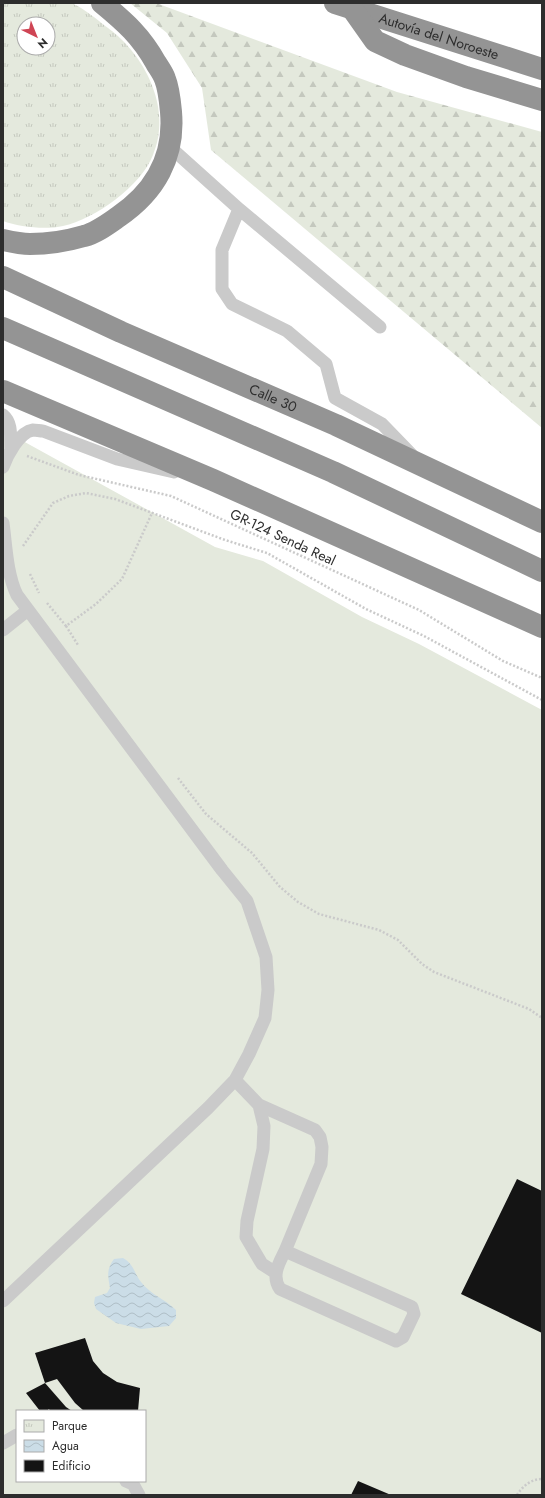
<svg xmlns="http://www.w3.org/2000/svg" width="545" height="1498" viewBox="0 0 545 1498" font-family="Jost,sans-serif">
  <style>
    .green { fill: #e4e9dd; fill-rule: evenodd }
    .forest { fill: url(#forest-firs) }
    .park { fill: url(#park-tufts); fill-rule: evenodd }
    .water { fill: url(#water-waves) }
    .building { fill: #141414 }
    .lines { fill: none; stroke-linecap: round; stroke-linejoin: round }
    .path { stroke: #cacaca; stroke-width: 2.5; stroke-dasharray: 2 2; stroke-linecap: butt }
    .lane { stroke: #cacaca; stroke-width: 13 }
    .highway { stroke: #949494; stroke-width: 22 }
    .labels { text-anchor: middle; dominant-baseline: central; stroke-width: 4; stroke-linejoin: round; paint-order: stroke }
    .street-label { font-size: 14px; fill: #2d2d2d; stroke: #fff }
  </style>
  <defs>
    <pattern id="forest-firs" width="22" height="20" patternUnits="userSpaceOnUse"><rect width="22" height="20" fill="#e4e9dd"/><path d="M5 1l3.5 6h-7zM16 11l3.5 6h-7z" fill="#c4c8be"/></pattern>
    <pattern id="park-tufts" width="24" height="20" patternUnits="userSpaceOnUse"><rect width="24" height="20" fill="#e4e9dd"/><path d="M3 7l-1-3M5 7V3M7 7l1-3M15 17l-1-3M17 17v-4M19 17l1-3" fill="none" stroke="#c4c8be"/></pattern>
    <pattern id="water-waves" width="16" height="10" patternUnits="userSpaceOnUse"><rect width="16" height="10" fill="#cbdde7"/><path d="M0 5q4-4 8 0t8 0" fill="none" stroke="#afbec6"/></pattern>
  </defs>
  <rect width="100%" height="100%" fill="#fff"/>
  <path class="green" d="M3,430L215,547L263,561L362,617L419,644L542,710V1495H3ZM17,1411H145V1481H17Z"/>
  <path class="forest" d="M130,3H156L397,92L542,132V428L211,150L202,88L167,33Z"/>
  <path class="park" d="M3,3C18,3 33,3 48,3C55,3 63,2 70,3C81,5 102,24 112,31C147,59 172,111 153,155C141,186 95,219 63,226C46,230 19,227 3,221ZM24,24H48V48H24Z"/>
  <path class="water" d="M123,1258C134,1264 134,1273 141,1282C151,1295 165,1299 176,1310V1318L169,1326L141,1329L116,1323L96,1309L94,1303L95,1297L107,1293L110,1288C108,1276 106,1270 114,1259Z"/>
  <path class="building" d="M517,1179L542,1191V1333L461,1294Z
    M85,1338L93,1361L103,1373L117,1382L140,1388L138,1411H84L75,1403L57,1379L45,1383L35,1353Z
    M45,1383L66,1407L72,1411H50L49,1409L47,1411H40L26,1393Z
    M358,1481L391,1495H351Z"/>
  <g class="lines">
    <path class="path" d="M27,456L79,475L171,496L419,610L503,661L542,678
      M23,546L53,503L69,496L86,493L115,499L225,540L267,553L366,609L424,636L542,700
      M30,574L39,593
      M47,603L66,626L96,604L122,579L152,513
      M66,626L78,645
      M178,778L206,814L252,853L280,887L298,902L319,914L379,930L398,940L422,964L434,972L529,1009L542,1018
      M517,1495C523,1486 531,1479 542,1479"/>
    <path class="lane" d="M170,147L239,209L222,250V289L232,304L287,331L326,364L335,398L382,424L412,455
      M239,209L380,327
      M3,415C13,423 10,439 11,450
      M3,467C7,456 19,432 33,430C36,430 40,431 43,431L117,459L174,472
      M3,523C6,545 7,575 17,595L222,870L247,901L266,957L268,990L265,1018L249,1054L235,1080L208,1108L3,1301
      M3,630L28,610
      M235,1080L259,1105L315,1130L320,1137L322,1147L321,1164L285,1251C279,1263 271,1276 280,1289L396,1341L403,1337L414,1314L412,1307L285,1251
      M259,1105L264,1126L263,1149L247,1221L246,1237L262,1264L276,1273
      M3,1443L17,1435
      M126,1481L133,1484L139,1495"/>
    <g class="highway">
      <path id="s1" d="M335,3L542,69"/>
      <path d="M351,7L375,41L405,55L466,77L542,100"/>
      <path d="M3,240C12,242 21,244 30,244C48,244 67,241 84,236C96,233 108,224 118,217C155,192 175,157 171,112C170,101 169,89 165,79C163,73 159,68 156,63C141,36 125,22 102,3"/>
      <path id="s2" d="M3,277L121,332L336,425L542,522"/>
      <path d="M3,328L333,472L542,571"/>
      <path d="M3,391L213,480L542,627"/>
    </g>
  </g>
  <g class="labels">
    <g class="street-label">
      <text stroke="none"><textPath href="#s1" startOffset="109">Autovía del Noroeste</textPath></text>
      <text stroke="none"><textPath href="#s2" startOffset="296">Calle 30</textPath></text>
      <text transform="translate(283 537) rotate(25)">GR-124 Senda Real</text>
    </g>
  </g>
  <rect width="545" height="1498" fill="none" stroke="#2d2d2d" stroke-width="8"/>
  <rect x="16" y="1410" width="130" height="72" fill="#ffffff" stroke="#ababab"/>
  <rect x="24" y="1420" width="20" height="12" fill="url(#park-tufts)" stroke="#ababab"/>
  <text x="52" y="1430" font-size="12" fill="#2d2d2d">Parque</text>
  <rect x="24" y="1440" width="20" height="12" fill="url(#water-waves)" stroke="#ababab"/>
  <text x="52" y="1450" font-size="12" fill="#2d2d2d">Agua</text>
  <rect x="24" y="1460" width="20" height="12" fill="#141414" stroke="#ababab"/>
  <text x="52" y="1470" font-size="12" fill="#2d2d2d">Edificio</text>
  <g transform="translate(36 36) rotate(137)"><circle r="19" fill="#ffffff" stroke="#ababab"/>
  <path d="M0-3L7 15L0 10L-7 15Z" fill="#cf4554"/>
  <text y="-6" font-size="11" font-weight="bold" text-anchor="middle" fill="#2d2d2d">N</text>
  </g>
</svg>
